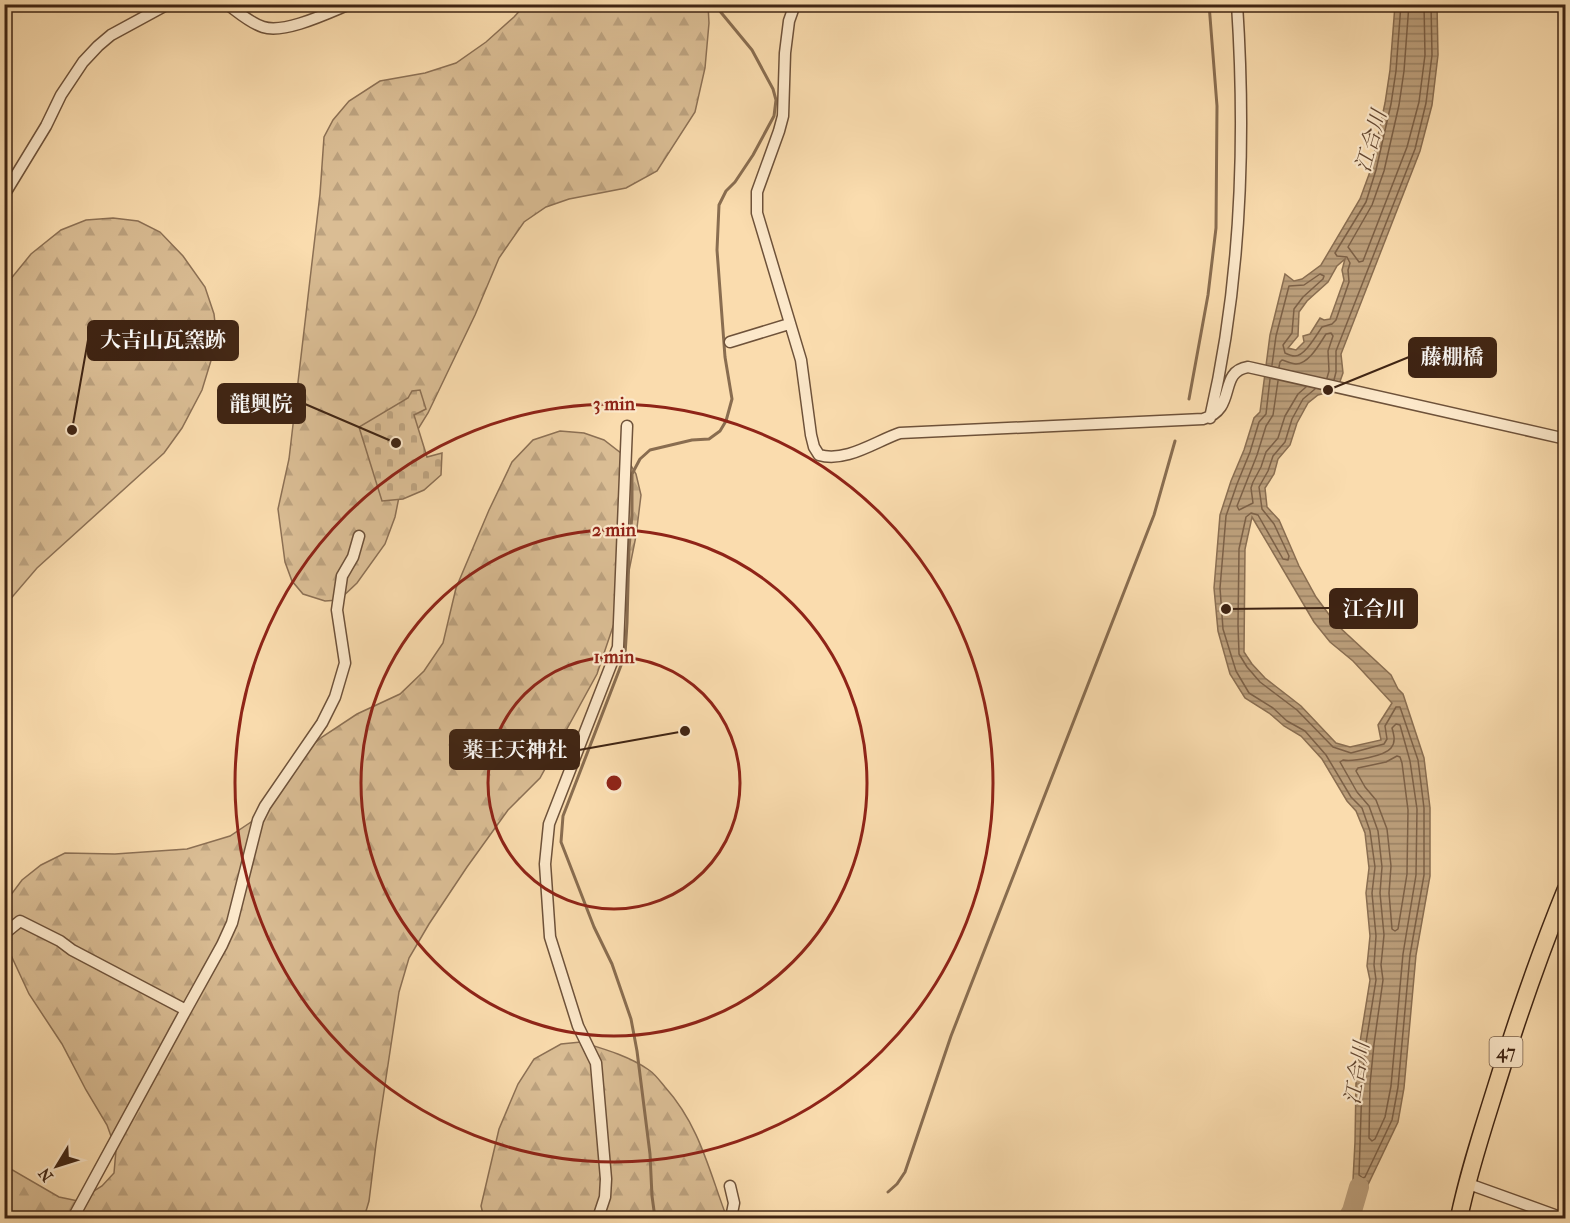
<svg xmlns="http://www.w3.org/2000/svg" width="1570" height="1223" viewBox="0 0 1570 1223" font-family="'IM FELL French Canon','Noto Serif JP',serif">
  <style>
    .forest { fill: url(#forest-firs); stroke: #8c7054; stroke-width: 1.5 }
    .cemetery { fill: url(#cemetery-stones); stroke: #8c7054; stroke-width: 1.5 }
    .water { fill: url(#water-rules); stroke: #896d50; stroke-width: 1.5; fill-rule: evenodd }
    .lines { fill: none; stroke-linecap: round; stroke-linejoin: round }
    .shore { stroke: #7c6046; stroke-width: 1.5 }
    .stream { stroke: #896d50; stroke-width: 3 }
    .river { stroke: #ba9d79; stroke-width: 20 }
    .minor-casing { stroke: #6e523a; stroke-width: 13 }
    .trunk-casing { stroke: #3f2413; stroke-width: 19 }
    .minor { stroke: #fce8ca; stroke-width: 10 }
    .trunk { stroke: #fadcae; stroke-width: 16 }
    .ring { fill: none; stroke: #8f2418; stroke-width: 3 }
    .labels { text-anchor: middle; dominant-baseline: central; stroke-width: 4.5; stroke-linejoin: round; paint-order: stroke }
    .shield { fill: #fce8ca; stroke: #785f4a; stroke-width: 1.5 }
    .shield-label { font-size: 18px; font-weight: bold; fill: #3f2413 }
    .water-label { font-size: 21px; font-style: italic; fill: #644832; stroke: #fce8ca }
    .centre { fill: #8f2418; stroke: #fce8ca; stroke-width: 3 }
    .ring-label { font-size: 18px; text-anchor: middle; font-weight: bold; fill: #8f2418; stroke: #fce8ca; stroke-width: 4.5; stroke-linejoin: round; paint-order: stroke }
    .leader { fill: none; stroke: #3f2413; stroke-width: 2 }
    .callout-dot { fill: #3f2413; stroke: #fce8ca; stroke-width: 2 }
    .callout { fill: #3f2413; stroke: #3f2413; stroke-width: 2 }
    .callout-label { font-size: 21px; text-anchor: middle; font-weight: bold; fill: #fff }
  </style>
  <defs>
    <pattern id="forest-firs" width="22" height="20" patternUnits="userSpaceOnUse" patternTransform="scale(1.5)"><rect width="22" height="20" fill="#dabd94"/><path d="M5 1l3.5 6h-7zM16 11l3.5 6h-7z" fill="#bca27f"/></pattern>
    <pattern id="cemetery-stones" width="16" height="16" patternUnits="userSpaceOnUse" patternTransform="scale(1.5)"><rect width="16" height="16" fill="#dabd94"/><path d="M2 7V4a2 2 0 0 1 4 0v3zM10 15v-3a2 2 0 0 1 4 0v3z" fill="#bca27f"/></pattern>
    <pattern id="water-rules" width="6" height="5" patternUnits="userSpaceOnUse" patternTransform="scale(1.5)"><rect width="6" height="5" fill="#ba9d79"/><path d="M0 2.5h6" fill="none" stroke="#998062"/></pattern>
  </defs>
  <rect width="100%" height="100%" fill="#fadcae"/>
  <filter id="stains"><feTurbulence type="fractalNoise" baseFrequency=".00333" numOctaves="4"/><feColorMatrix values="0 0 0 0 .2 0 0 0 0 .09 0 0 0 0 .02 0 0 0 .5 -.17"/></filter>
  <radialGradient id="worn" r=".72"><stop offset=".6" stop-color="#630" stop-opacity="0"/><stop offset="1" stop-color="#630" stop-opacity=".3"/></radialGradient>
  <path class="forest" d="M525,5H708L709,23L705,68L695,112L657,171L626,188L569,199L546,207L524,222L499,258L475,315L428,413L410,442L395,517L385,544L357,583L339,600L325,601L303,594L292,581L285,562L278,509L289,459L320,194L324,137L333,120L349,101L380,81L425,73L456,63L486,42L514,17Z
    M113,218L138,221L160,232L183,256L205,287L214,314L217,341L202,390L182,428L164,453L37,568L7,603L5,610V296L9,281L31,254L61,230L86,220Z
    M560,431L584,433L604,440L626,457L636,474L641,495L636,536L625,591L597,674L540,778L508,810L467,867L429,924L409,958L399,992L376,1144L369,1201L364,1218H5L4,1165L59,1197L78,1201L102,1186L114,1173L116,1150L107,1125L86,1090L62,1044L29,994L9,951L5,934V909L7,900L22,880L41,865L65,853L115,854L187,849L230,836L251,822L266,804L298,757L322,737L357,714L400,694L424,671L443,643L456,588L489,510L512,462L533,440Z
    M581,1042C604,1049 629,1056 649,1070C655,1074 660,1081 665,1087C700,1126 709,1171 727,1218H484L481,1206L499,1129L518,1084L534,1059L561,1044Z"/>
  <path class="cemetery" d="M420,390L426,409L414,415L427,457L442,453L441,475L424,490L403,499L382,501L359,427L408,398L412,391Z"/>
  <path class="water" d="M1395,5H1437L1438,55L1432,105L1420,151L1341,354L1343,373L1337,390L1318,395L1308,403L1297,423L1290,445L1278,459L1274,474L1265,488L1267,507L1279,520L1299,566L1316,597L1336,624L1391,675L1398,689L1403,694L1424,758L1430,808V876L1416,955L1404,1088L1398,1122L1352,1218H1351L1355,1142L1356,1083L1360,1042L1370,980L1367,966L1370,936L1366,893L1369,868L1365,833L1356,811L1347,801L1322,759L1301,736L1284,726L1269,713L1245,698L1230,674L1218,631L1214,588L1220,515L1231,481L1244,450L1254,418L1260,412L1270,335L1285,274L1294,281L1302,279L1321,265L1360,199L1371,169L1385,103L1390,70ZM1345,259L1342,270L1344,280L1330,319L1324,320L1320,318L1310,334L1303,336L1304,342L1296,350L1288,348L1298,336L1299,312L1307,301L1328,282L1337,266ZM1252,517L1314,622L1330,642L1353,661L1392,703L1378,725L1381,740L1350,747L1336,743L1301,706L1265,678L1252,664L1244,652L1245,549Z"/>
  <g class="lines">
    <path class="shore" d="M1409,4L1404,71L1399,105L1384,171L1372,205L1348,247L1359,262L1363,261L1407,147L1419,102L1425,55L1424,4
      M1272,365L1276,336L1289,286L1304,285L1320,274L1324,276L1323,279L1303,297L1294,309L1292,333L1283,345L1285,353C1287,354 1293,356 1295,356C1305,356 1317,334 1322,327L1332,324L1336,320L1349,282L1348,270L1350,263L1347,257L1337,256L1335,253L1366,202L1376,170L1391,104L1396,71L1401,4
      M1279,367L1280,362L1282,360C1286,361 1291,364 1296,364C1309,364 1320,343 1326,334L1331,333L1333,336L1328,351L1329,371L1327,378
      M1270,379L1266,414L1259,422L1250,452L1237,484L1226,516L1220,588L1223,629L1236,671L1249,693L1273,708L1287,721L1305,731L1326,755L1351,797L1362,808L1370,831L1375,867L1372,893L1376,936L1374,965L1376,980L1366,1043L1362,1083L1359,1175L1363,1178L1365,1177L1392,1120L1398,1087L1410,955L1424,875V808L1418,760L1400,707H1396L1385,726L1387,739L1384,744L1351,753L1333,747L1297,710L1260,682L1247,667L1239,654L1238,625L1239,549L1246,517L1251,513L1258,515L1283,559L1288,560L1289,556L1274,524L1262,509L1259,487L1268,471L1273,456L1285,442L1292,419L1303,399L1315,389
      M1334,380L1336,372V351L1415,149L1426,103L1432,55L1431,4
      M1278,381L1273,415L1266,426L1257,455L1237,506L1239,510L1253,503L1251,488L1253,482L1261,467L1266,452L1278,438L1285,416L1298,394L1306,387
      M1396,724L1400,725L1410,761L1417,809L1416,875L1403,954L1391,1086L1385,1117L1375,1139L1372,1141L1369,1138L1370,1084L1374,1044L1383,980L1381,965L1384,935L1380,893L1382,867L1378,831L1369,806L1357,792L1340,762L1343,760C1352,762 1385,756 1391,748C1396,742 1394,735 1392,728Z
      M1397,756L1400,757L1402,763L1408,810L1407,874L1398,929L1395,931L1392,929L1389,893L1391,866L1387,829L1376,800L1365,787L1356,771L1358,768L1386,762Z"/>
    <path class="stream" d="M4,10L8,4
      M1189,399L1208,295L1216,228L1217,106L1209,4
      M888,1192L897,1184L905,1172L951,1036L1154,515L1175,441
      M655,1218L652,1196L650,1154L637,1051L631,1019L612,964L594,927L561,842L563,816L625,655L627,623L629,548L632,515V474L640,459L650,450L692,440L709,439L720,431L726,421L732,399L725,357L717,250L719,205L726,191L735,182L753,155L774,116L776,100L773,89L752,50L714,4"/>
    <path class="river" d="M1348,1218L1352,1211L1359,1187"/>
    <g class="minor-casing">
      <path id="minor" d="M227,4C238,12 250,23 263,27C285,34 328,13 350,4
        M795,4L789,21L785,53L783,116L779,131L757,192V213L801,360L811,435L814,447L819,455C846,463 876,441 900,433L1203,419C1238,409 1217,372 1248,367L1566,439
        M4,195L46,126L61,95L83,62L98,46L111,35L168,4
        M730,342L789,324
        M1210,418C1241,284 1246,141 1237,4
        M4,934L20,921L60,941L72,950L186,1010
        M1466,1183L1563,1218
        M730,1186L734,1203L731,1218
        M73,1218L186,1010L222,945L232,923L258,820L265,806L322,723L335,697L345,663L337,610L342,576L353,557L359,536
        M598,1218L605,1197L606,1179L596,1063L578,1026L550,937L545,864L549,824L618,647L627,426"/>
    </g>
    <g class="trunk-casing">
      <path id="trunk" d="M1459,1218C1467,1179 1479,1141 1491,1103C1513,1031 1537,960 1566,889"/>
    </g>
    <use href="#minor" class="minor"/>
    <use href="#trunk" class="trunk"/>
  </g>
  <g class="ring">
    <circle cx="614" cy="783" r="126"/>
    <circle cx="614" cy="783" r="253"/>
    <circle cx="614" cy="783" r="379"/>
  </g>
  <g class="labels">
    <rect class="shield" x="1489.5" y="1037" width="33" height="30" rx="4.5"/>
    <g class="shield-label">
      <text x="1506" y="1052">47</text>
    </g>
    <g class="water-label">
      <text transform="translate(1371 141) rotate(-74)">江合川</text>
      <text transform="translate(1357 1073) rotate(-81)">江合川</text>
    </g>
  </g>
  <circle cx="614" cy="783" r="9" class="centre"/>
  <g class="ring-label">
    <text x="614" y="410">3 min</text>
    <text x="614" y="536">2 min</text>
    <text x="614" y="663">1 min</text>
  </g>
  <path class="leader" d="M72 430L88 340M1328 390L1409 357M396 443L305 404M1226 609L1330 608M685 731L579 750"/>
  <g class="callout-dot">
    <circle cx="72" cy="430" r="6"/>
    <circle cx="1328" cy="390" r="6"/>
    <circle cx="396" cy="443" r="6"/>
    <circle cx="1226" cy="609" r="6"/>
    <circle cx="685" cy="731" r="6"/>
  </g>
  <g class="callout">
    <rect x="88" y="321" width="150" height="39" rx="6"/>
    <rect x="1409" y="338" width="87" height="39" rx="6"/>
    <rect x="218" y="384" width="87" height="39" rx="6"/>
    <rect x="1330" y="589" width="87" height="39" rx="6"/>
    <rect x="450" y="730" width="129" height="39" rx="6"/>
  </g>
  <g class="callout-label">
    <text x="163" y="347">大吉山瓦窯跡</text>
    <text x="1452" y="364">藤棚橋</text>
    <text x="261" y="411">龍興院</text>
    <text x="1374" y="616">江合川</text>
    <text x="515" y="757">薬王天神社</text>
  </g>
  <rect width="1570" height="1223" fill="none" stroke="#fadcae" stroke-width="24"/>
  <rect x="6" y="6" width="1558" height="1211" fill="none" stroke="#3f2413" stroke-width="3"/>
  <rect x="12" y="12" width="1546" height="1199" fill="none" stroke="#3f2413" stroke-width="1.5"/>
  <g transform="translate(57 1166) rotate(232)" stroke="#fce8ca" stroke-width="4.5" paint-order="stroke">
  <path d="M0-4.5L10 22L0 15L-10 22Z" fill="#3f2413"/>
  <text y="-9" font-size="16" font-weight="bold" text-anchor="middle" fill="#3f2413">N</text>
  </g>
  <rect width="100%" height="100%" filter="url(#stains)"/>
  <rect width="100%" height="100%" fill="url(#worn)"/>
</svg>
